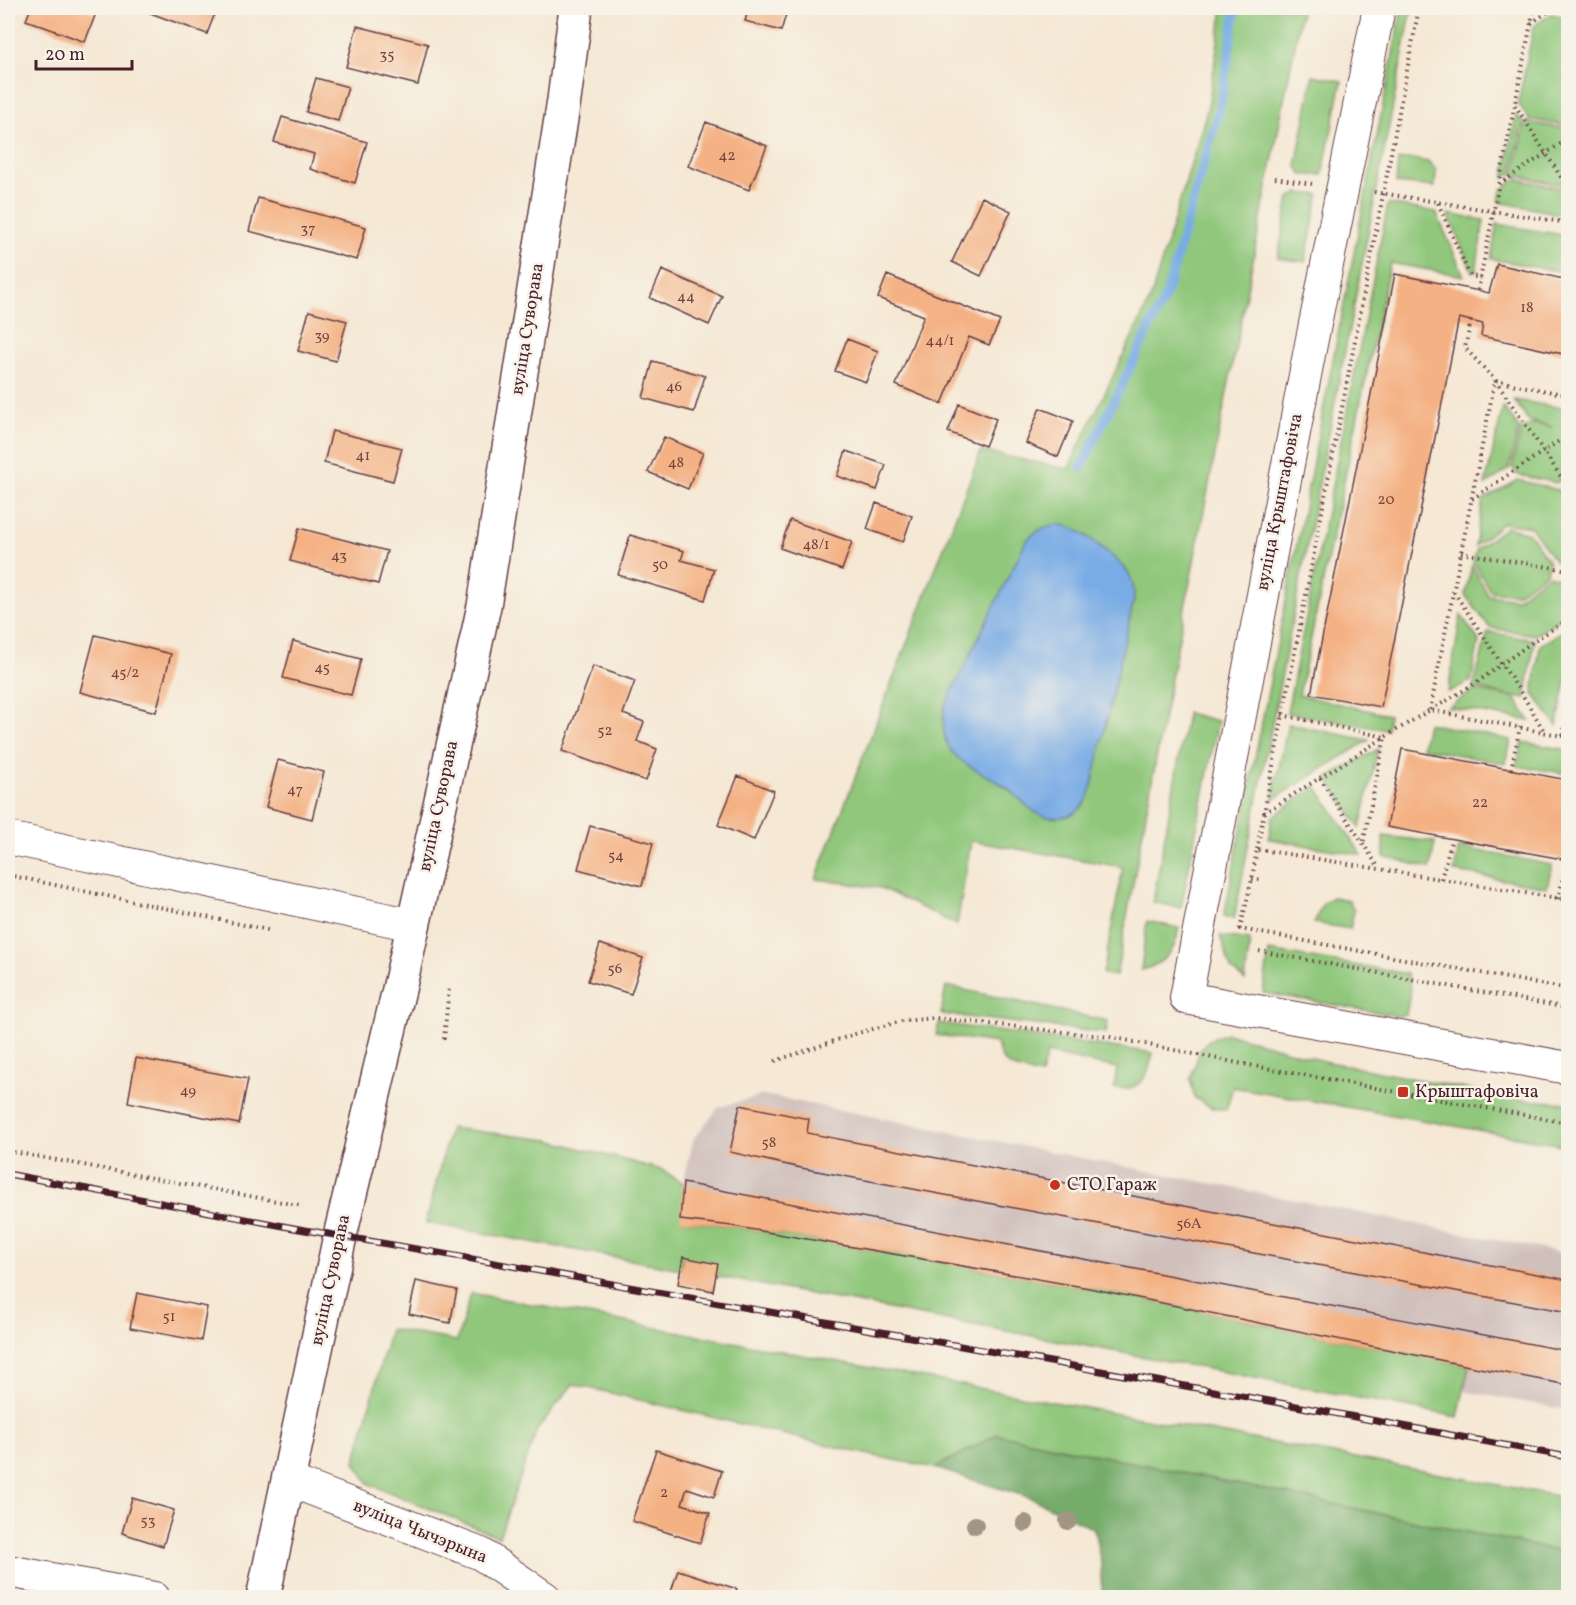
<svg xmlns="http://www.w3.org/2000/svg" width="1576" height="1605" viewBox="0 0 1576 1605" font-family="Vollkorn,serif">
  <style>
    .industrial { fill: #d0c0bc }
    .green { fill: #90c77b; stroke: #6d7353; stroke-width: 1.5 }
    .forest { fill: #74ac6b; stroke: #5f664b; stroke-width: 1.5 }
    .water { fill: #79ace5; stroke: #626688; stroke-width: 1.5 }
    .lines { fill: none; stroke-linecap: round; stroke-linejoin: round }
    .stream { stroke: #79ace5; stroke-width: 9 }
    .building { fill: #f4b183 }
    .minor-casing { stroke: #643d44; stroke-width: 34 }
    .major-casing { stroke: #643d44; stroke-width: 36 }
    .path { stroke: #643d44; stroke-width: 4; stroke-dasharray: 1.5 4.5; stroke-linecap: butt }
    .minor { stroke: #fff; stroke-width: 32 }
    .major { stroke: #fff; stroke-width: 33 }
    .rail-casing { stroke: #4a1f2b; stroke-width: 7 }
    .rail { stroke: #f7f3e8; stroke-width: 4.5; stroke-dasharray: 14; stroke-linecap: butt }
    .tree { fill: #a29584 }
    .poi-dot { fill: #c8321e; stroke: #f7f3e8; stroke-width: 2 }
    .labels { text-anchor: middle; dominant-baseline: central; stroke-width: 5; stroke-linejoin: round; paint-order: stroke }
    .number-label { font-size: 15px; fill: #744441 }
    .street-label { font-size: 18px; fill: #4a1f2b; stroke: #f7f3e8 }
    .poi-label { font-size: 18px; fill: #4a1f2b; stroke: #f7f3e8; text-anchor: start }
  </style>
  <rect width="100%" height="100%" fill="#f7f3e8"/>
  <filter id="ink" filterUnits="userSpaceOnUse"><feTurbulence type="fractalNoise" baseFrequency=".0167" numOctaves="2"/><feDisplacementMap in="SourceGraphic" scale="12" xChannelSelector="R" yChannelSelector="G"/><feConvolveMatrix kernelMatrix="1 2 1 2 8 2 1 2 1" color-interpolation-filters="sRGB"/></filter>
  <filter id="wash" filterUnits="userSpaceOnUse"><feTurbulence type="fractalNoise" baseFrequency=".008" numOctaves="4" result="noise"/><feDisplacementMap in="SourceGraphic" scale="24" xChannelSelector="R" yChannelSelector="G"/><feGaussianBlur stdDeviation="1.35" result="paint"/><feColorMatrix in="noise" values="0 0 0 0 0 0 0 0 0 0 0 0 0 0 0 0 0 1.4 0 .05"/><feComposite in="paint" operator="in"/></filter>
  <g filter="url(#wash)">
    <rect width="100%" height="100%" fill="#f5e8d4"/>
    <path class="industrial" d="M764,1095L1568,1254V1410L1463,1391L1469,1366L680,1220L683,1183L694,1138L719,1107Z"/>
    <path class="green" d="M1223,8H1302L1169,689L1116,976L1103,974L1123,867L971,841L957,925L881,888L816,879L981,451L1068,469L1150,300L1208,107Z
      M1402,8H1412L1234,919L1224,916Z
      M1551,14L1568,17V126L1529,119L1518,103L1534,26Z
      M1313,75L1342,81L1322,175H1303L1296,166Z
      M1516,115L1523,122L1511,173L1504,178Z
      M1526,122L1568,129L1567,186L1513,175Z
      M1413,159L1428,162L1436,170L1435,187L1396,183L1398,160Z
      M1517,179L1564,189L1568,196V213L1565,215L1499,202L1501,190Z
      M1299,193L1319,195L1305,262L1278,258L1289,198Z
      M1388,204L1436,212L1464,276L1390,263L1299,695L1389,715L1387,730L1287,713Z
      M1448,214L1484,220L1476,271H1472Z
      M1497,224L1568,236V273L1491,259Z
      M1514,400L1568,409V428L1567,430L1568,432C1569,451 1569,468 1557,483L1518,475L1512,467L1521,429L1533,424L1553,427L1529,421Z
      M1503,407L1519,428L1509,469L1485,485Z
      M1518,480L1558,490L1568,504V563L1555,561L1531,527L1503,523L1475,546L1483,500Z
      M1506,527L1529,533L1549,562L1546,573L1516,594L1490,591L1473,561L1477,549Z
      M1472,565L1488,595L1516,599L1548,575L1568,580V614L1535,635L1490,628L1465,595Z
      M1461,615L1479,641L1471,681L1448,692Z
      M1568,628V671L1557,726L1533,694L1540,645Z
      M1488,632L1535,640L1525,699L1514,697L1530,721L1448,707L1474,690L1513,697L1473,687Z
      M1187,713L1218,721L1181,908L1153,902Z
      M1427,723L1511,740L1506,764L1422,748Z
      M1288,724L1369,740L1272,800Z
      M1523,742L1568,750V774L1516,766Z
      M1378,749L1360,828L1327,778Z
      M1316,786L1362,855L1269,839L1272,817Z
      M1383,836L1435,842L1430,868L1384,857Z
      M1459,847L1552,865L1547,887L1454,872Z
      M1332,897L1349,900L1354,910L1350,929L1314,923L1322,905Z
      M1147,921L1179,928C1177,934 1177,942 1173,948C1166,959 1154,968 1141,970Z
      M1220,936L1250,940L1245,981L1231,969Z
      M1269,951L1407,974L1411,988L1406,1014L1399,1016L1263,993Z
      M946,986L1108,1021L1106,1033L941,1014Z
      M939,1023L1153,1053C1150,1067 1146,1084 1130,1088C1125,1089 1119,1088 1114,1088L1117,1068L1047,1053L1041,1075C1029,1072 1008,1070 1001,1057C999,1053 998,1047 997,1043L936,1035Z
      M1227,1033L1323,1061L1523,1100L1568,1103V1146L1233,1087L1226,1110L1212,1108L1195,1098L1190,1079L1201,1048L1209,1040Z
      M450,1128L549,1140L662,1170L683,1183L681,1220L732,1226L1089,1288L1469,1366L1458,1417L1208,1369L715,1276L683,1257L680,1269L426,1223Z
      M471,1293L1568,1498V1553L997,1434L935,1468L870,1455L573,1384L537,1430L499,1537L369,1484L355,1462L390,1329L457,1341Z"/>
    <path class="forest" d="M997,1434L1568,1553V1597H1103L1101,1579V1564L1094,1529L1031,1498L935,1468Z"/>
    <path class="water" d="M1058,524C1062,525 1065,525 1068,526C1082,530 1124,563 1130,576C1134,584 1134,591 1134,600L1091,790C1089,794 1088,799 1085,803C1074,820 1048,822 1032,810C1022,803 1015,793 1004,786C969,763 935,760 945,706L1026,541C1036,531 1044,526 1058,524Z"/>
    <g class="lines">
      <path class="stream" d="M1081,468L1166,295L1221,103L1236,8"/>
    </g>
    <g id="blocks">
      <path class="building" d="M31,8H82L96,13L85,42L26,20Z
        M146,8H217L207,34L145,11Z
        M749,8H788L781,31L745,21Z
        M357,26L428,44L418,85L346,67Z
        M316,78L348,87L338,121L306,112Z
        M282,117L367,142L355,183L310,169L314,154L274,142Z
        M706,122L767,146L749,190L688,166Z
        M982,197L1011,211L981,276L952,262Z
        M258,198L366,227L357,260L249,231Z
        M1497,264L1568,280V355L1481,336L1483,324L1459,318L1381,707L1311,694L1395,274L1489,293Z
        M662,270L722,296L709,325L650,298Z
        M887,275L1000,321L989,345L969,337L942,404L896,385L924,316L878,298Z
        M309,311L347,321L336,361L298,351Z
        M847,339L878,351L866,382L835,371Z
        M653,361L705,376L694,412L643,398Z
        M959,404L996,419L985,446L948,432Z
        M1040,408L1073,421L1058,457L1026,443Z
        M332,431L402,448L393,481L324,463Z
        M664,437L703,453L688,489L648,472Z
        M846,451L886,465L877,490L837,476Z
        M876,503L912,516L903,542L867,529Z
        M790,520L852,542L842,570L780,548Z
        M299,528L387,551L378,584L290,561Z
        M630,535L684,551L681,560L714,569L705,600L618,575Z
        M95,635L171,654L156,712L80,692Z
        M293,641L361,659L351,695L283,678Z
        M593,666L635,681L623,714L644,722L637,741L657,749L646,781L562,751Z
        M1402,749L1568,780V860L1387,827Z
        M278,760L324,772L312,819L266,807Z
        M738,776L774,791L754,840L718,825Z
        M590,826L653,843L642,886L578,869Z
        M600,944L643,958L631,994L588,981Z
        M136,1058L248,1079L239,1124L128,1102Z
        M740,1105L809,1119L807,1133L1568,1280V1312L801,1168L730,1152Z
        M683,1183L1568,1351V1385L1469,1366L1089,1288L732,1226L680,1220Z
        M683,1257L718,1264L713,1291L678,1284Z
        M416,1281L457,1290L450,1323L409,1314Z
        M137,1293L207,1307L201,1341L130,1328Z
        M656,1450L722,1471L714,1497L687,1488L682,1504L710,1513L700,1543L632,1521Z
        M132,1498L174,1510L163,1546L122,1533Z
        M678,1570L737,1589L734,1598H669Z"/>
    </g>
  </g>
  <g filter="url(#ink)">
    <use href="#blocks" fill-opacity="0" stroke="#643d44" stroke-width="1.5"/>
    <g class="lines">
      <g class="minor-casing">
        <path id="minor" d="M1379,8L1311,344L1186,998L1568,1068
          M8,838L413,925
          M288,1480L481,1554L545,1598
          M8,1571L154,1598"/>
      </g>
      <g class="major-casing">
        <path id="major" d="M263,1598L340,1236L401,981L484,606L564,100L576,8"/>
      </g>
      <path class="path" d="M1531,23L1554,8
        M1515,105L1568,188
        M1275,178L1313,184
        M1499,184L1568,139
        M1374,192L1568,223
        M1438,203L1470,276L1481,278
        M1478,290L1534,8
        M1471,321L1465,348L1495,380L1568,487
        M1496,381L1568,395
        M1472,499L1568,435
        M1461,553L1568,570
        M1454,592L1525,699L1544,731
        M1430,710L1495,380
        M1431,710L1476,683L1535,640L1568,620
        M1282,715L1385,737L1363,844
        M1563,735L1568,707
        M1511,769L1520,727
        M1320,778L1379,868
        M1264,813L1385,737L1430,710L1568,737
        M1257,849L1419,8
        M8,875L268,930
        M1252,879L1261,880
        M1441,879L1452,838
        M1558,899L1567,860
        M1568,900L1257,849L1252,879L1240,929L1568,989
        M1259,951L1568,1008
        M444,1039L449,988
        M775,1061L858,1033L902,1021L935,1018L1110,1037L1238,1063L1568,1123
        M8,1151L303,1206"/>
      <use href="#minor" class="minor"/>
      <use href="#major" class="major"/>
      <g class="rail-casing">
        <path id="rail" d="M8,1174L299,1229L405,1247L1275,1402L1568,1457"/>
      </g>
      <use href="#rail" class="rail"/>
    </g>
    <g class="tree">
      <circle cx="1068" cy="1521" r="9"/>
      <circle cx="1025" cy="1523" r="9"/>
      <circle cx="975" cy="1525" r="9"/>
    </g>
  </g>
  <g class="poi-dot">
    <rect x="1397" y="1086" width="12" height="12" rx="3"/>
    <circle cx="1055" cy="1185" r="6"/>
  </g>
  <g class="labels">
    <g class="number-label">
      <text x="387" y="55">35</text>
      <text x="727" y="156">42</text>
      <text x="308" y="229">37</text>
      <text x="686" y="297">44</text>
      <text x="1527" y="308">18</text>
      <text x="322" y="336">39</text>
      <text x="940" y="341">44/1</text>
      <text x="674" y="387">46</text>
      <text x="363" y="456">41</text>
      <text x="676" y="463">48</text>
      <text x="1386" y="500">20</text>
      <text x="816" y="545">48/1</text>
      <text x="339" y="556">43</text>
      <text x="660" y="565">50</text>
      <text x="322" y="668">45</text>
      <text x="125" y="673">45/2</text>
      <text x="605" y="731">52</text>
      <text x="295" y="790">47</text>
      <text x="1480" y="803">22</text>
      <text x="616" y="856">54</text>
      <text x="615" y="969">56</text>
      <text x="188" y="1091">49</text>
      <text x="769" y="1143">58</text>
      <text x="1189" y="1224">56А</text>
      <text x="169" y="1317">51</text>
      <text x="664" y="1493">2</text>
      <text x="148" y="1521">53</text>
    </g>
    <g class="street-label">
      <text transform="translate(528 329) rotate(-81)">вуліца Суворава</text>
      <text transform="translate(1280 502) rotate(-79)">вуліца Крыштафовіча</text>
      <text transform="translate(439 806) rotate(-78)">вуліца Суворава</text>
      <text transform="translate(331 1280) rotate(-78)">вуліца Суворава</text>
      <text transform="translate(420 1532) rotate(22)">вуліца Чычэрына</text>
    </g>
    <g class="poi-label">
      <text x="1415" y="1092">Крыштафовіча</text>
      <text x="1067" y="1185">СТО Гараж</text>
    </g>
  </g>
  <rect width="1576" height="1605" fill="none" stroke="#f7f3e8" stroke-width="30"/>
  <path d="M36 60v9h96v-9" fill="none" stroke="#4a1f2b" stroke-width="3"/>
  <text x="45" y="60" font-size="18" fill="#4a1f2b" stroke="#f7f3e8" stroke-width="4.5" paint-order="stroke">20 m</text>
</svg>
